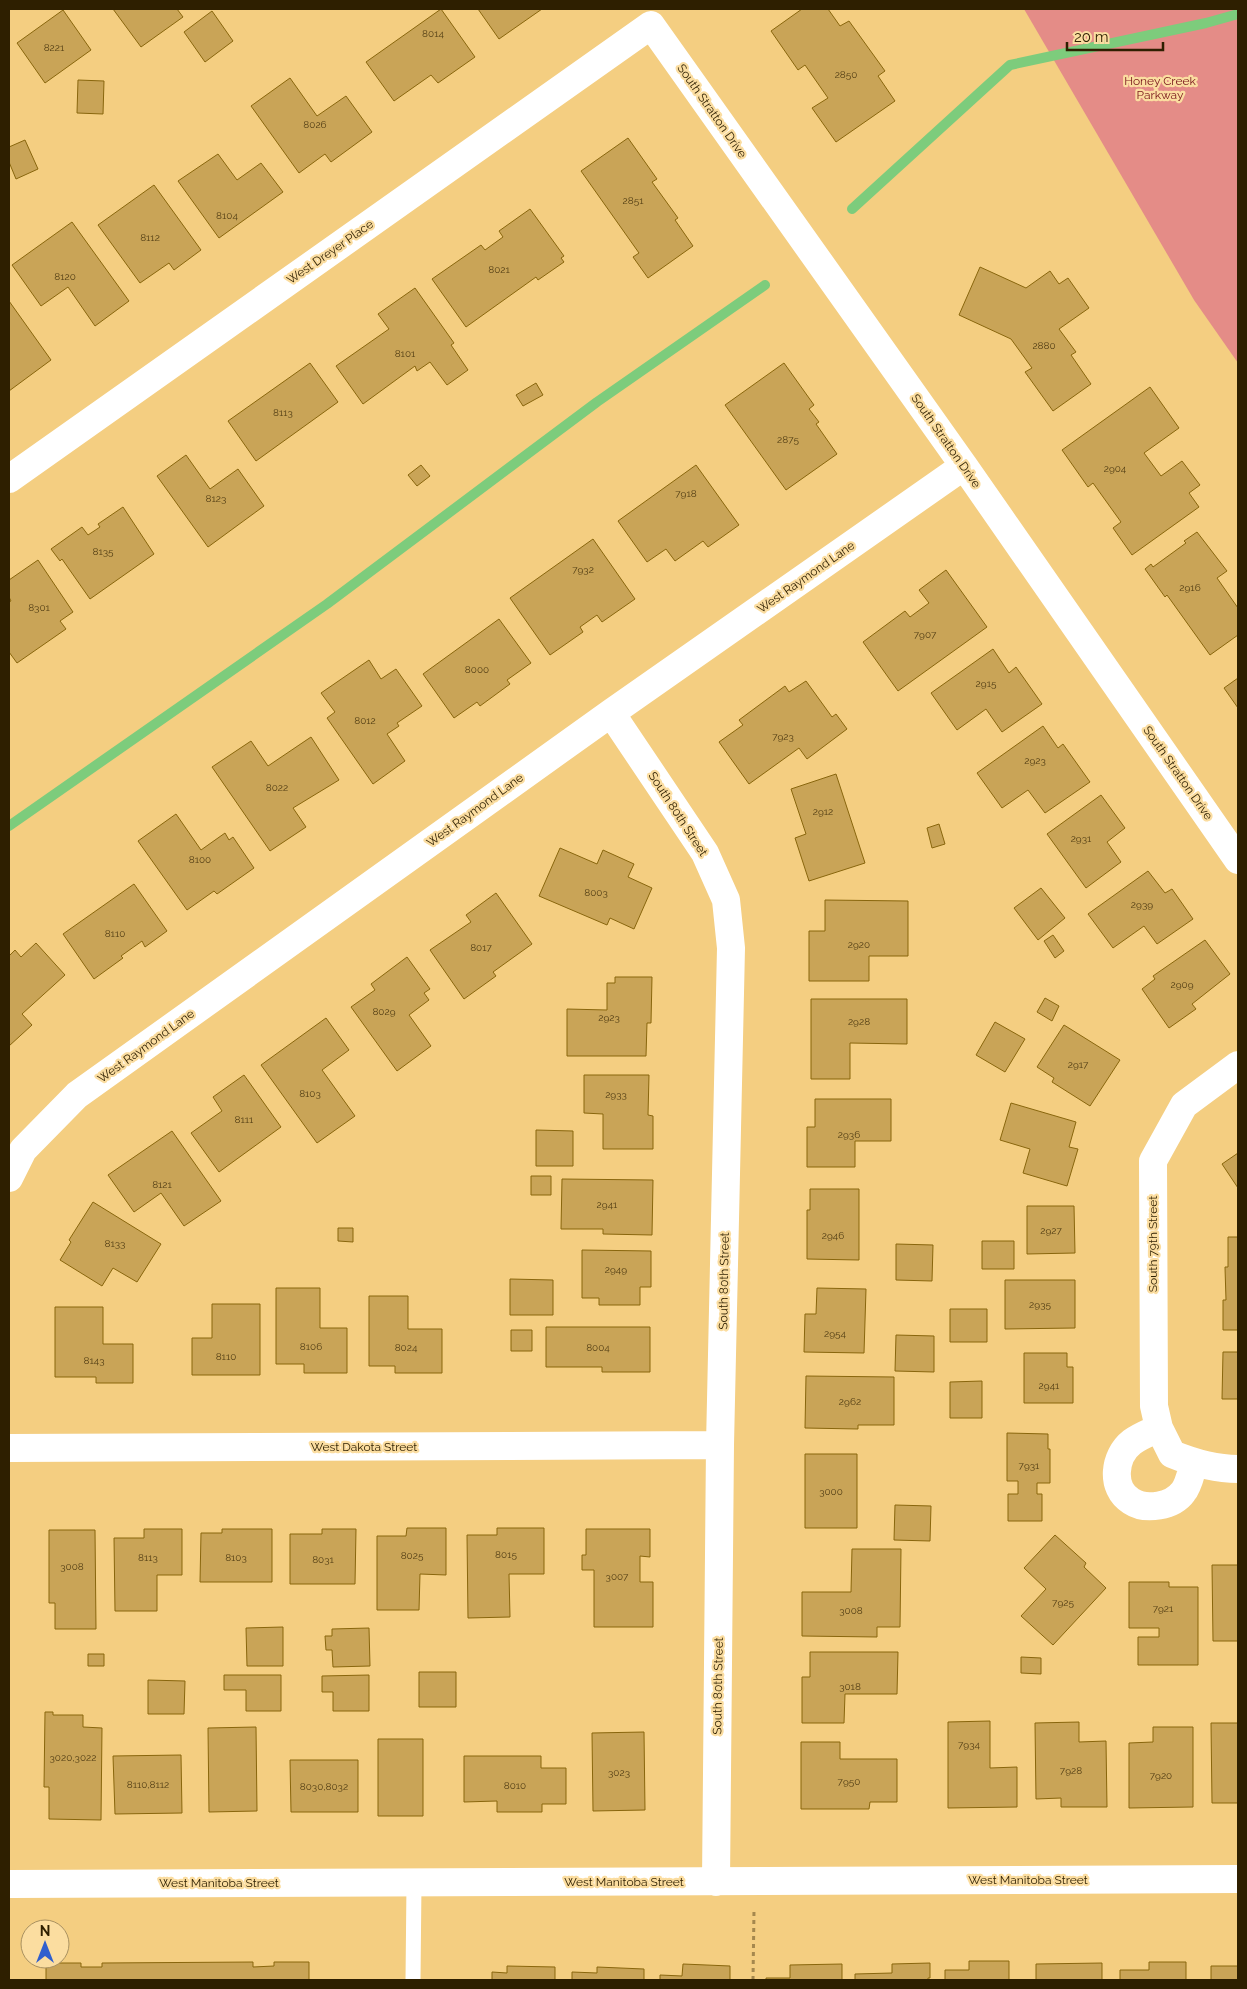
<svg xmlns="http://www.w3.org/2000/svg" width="1247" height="1989" viewBox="0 0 1247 1989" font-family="Raleway,sans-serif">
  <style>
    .green { fill: #e48c87 }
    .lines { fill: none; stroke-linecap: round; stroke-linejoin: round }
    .stream { stroke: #7dcc7c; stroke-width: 10 }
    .building { fill: #c9a457; stroke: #89660d }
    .path { stroke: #a5884e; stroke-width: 3; stroke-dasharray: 4 4; stroke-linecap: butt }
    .lane { stroke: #fff; stroke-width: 15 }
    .street { stroke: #fff; stroke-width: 28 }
    .labels { text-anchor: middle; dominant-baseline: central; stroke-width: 4.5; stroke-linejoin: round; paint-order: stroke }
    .number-label { font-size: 10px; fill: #554016 }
    .park-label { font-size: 12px; fill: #78161b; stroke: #fbdda0 }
    .street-label { font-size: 12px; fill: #2e1f00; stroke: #fbdda0 }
  </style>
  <rect width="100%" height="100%" fill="#f4ce81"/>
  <path class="green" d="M1024,9H1238V363L1194,300Z"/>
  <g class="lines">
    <path class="stream" d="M852,209L1010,65L1206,23L1238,14
      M9,826L327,604L597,402L765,285"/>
  </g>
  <path class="building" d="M113,9H177L183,17L141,47Z
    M441,9L475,57L438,83L431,75L394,101L366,62Z
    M478,9H542L499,39Z
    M802,9H828L840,26L849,21L885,71L878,76L895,101L836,142L812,108L828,98L805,65L798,70L771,31Z
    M63,10L91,50L45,83L17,43Z
    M212,11L233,41L205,62L184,32Z
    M290,78L317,116L346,96L372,132L331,162L325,154L299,173L251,106Z
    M78,80L104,81L103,114L77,113Z
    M628,138L657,179L652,182L678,218L675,220L693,246L648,278L633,257L639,253L581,171Z
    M25,140L38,169L16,179L9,162V147Z
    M218,154L237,180L261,163L283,192L219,238L178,181Z
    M154,185L201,250L174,270L169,263L140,283L98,225Z
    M530,209L564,256L561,258L564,262L538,280L536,277L466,327L432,279L481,245L485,250L503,237L499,231Z
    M72,222L129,301L95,326L68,287L41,306L12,265Z
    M980,267L1026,288L1050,271L1059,284L1068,278L1089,308L1059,329L1076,352L1071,355L1091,384L1053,411L1025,372L1032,368L1011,339L959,315Z
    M415,288L454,343L451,345L468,370L447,385L430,362L417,371L415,366L363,404L336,366L389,329L378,314Z
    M9,301L51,360L9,391Z
    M310,363L338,402L256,461L228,421Z
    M784,363L814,405L809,409L819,422L816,424L837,454L786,490L725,405Z
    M536,383L543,395L523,406L516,395Z
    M1150,387L1179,428L1144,453L1161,476L1182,461L1200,485L1189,493L1199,507L1132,555L1113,528L1121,522L1093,483L1088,487L1062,450Z
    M186,455L210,489L238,469L264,506L208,547L157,476Z
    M421,465L430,476L417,486L408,475Z
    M696,465L739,525L708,547L703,541L675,561L666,549L647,562L618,521Z
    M123,507L154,554L90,599L62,559L60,561L51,549L82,527L88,535L100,527L98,524Z
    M1197,532L1227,571L1217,578L1238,608V635L1210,655L1167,595L1165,597L1145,569L1151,564L1153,567L1186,543L1184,541Z
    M593,539L635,599L602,622L597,615L580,627L583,632L550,655L510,598Z
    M38,560L73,612L60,621L66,629L17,663L9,652V602L11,601L9,597V580Z
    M946,570L987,627L898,691L863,642L905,611L910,617L929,603L919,590Z
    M499,619L531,663L507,680L510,684L480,706L477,702L454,718L423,674Z
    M993,649L1009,673L1016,667L1042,704L1002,732L986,709L957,730L931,693Z
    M369,660L381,679L396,669L422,706L397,723L399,726L387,734L405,761L373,784L327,718L335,712L321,693Z
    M1238,678V708L1224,688Z
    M806,681L832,717L836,714L847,729L807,759L799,748L749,784L719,742L743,725L739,720L785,686L789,692Z
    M1043,726L1058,748L1063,744L1090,782L1045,813L1028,790L1002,808L977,773Z
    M311,737L339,780L293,808L306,827L270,851L212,767L251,741L268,766Z
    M836,774L865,863L809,881L795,838L806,834L791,789Z
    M1101,795L1125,828L1107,842L1121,862L1086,888L1047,834Z
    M176,814L201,850L225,833L229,840L233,837L254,868L217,894L214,891L187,910L138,841Z
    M939,824L945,844L932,848L927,828Z
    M560,848L597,864L603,850L634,864L628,877L652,888L634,929L610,918L607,925L539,896Z
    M1148,871L1165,893L1172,889L1193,919L1157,944L1144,926L1113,948L1088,914Z
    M134,884L167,931L145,947L142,941L121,956L123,958L94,979L63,934Z
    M1041,888L1065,918L1038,940L1014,908Z
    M496,893L532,944L493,972L496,976L464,999L430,950L471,922L466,915Z
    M825,900L908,901V956H869V981H809V931H825Z
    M1053,935L1064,951L1055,958L1044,941Z
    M1205,940L1230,974L1192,1004L1196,1009L1169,1028L1142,989L1155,979L1153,976Z
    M36,943L65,975L22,1014L32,1025L9,1046V956L15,950L21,957Z
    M407,957L430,989L424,993L429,1000L409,1015L431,1046L397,1071L351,1007L375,990L371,984Z
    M615,977H652L651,1023H647L646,1056H567V1009L607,1010V983H615Z
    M1045,998L1059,1006L1052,1021L1037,1012Z
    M811,999H907V1044L850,1043V1079H811Z
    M326,1018L349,1050L322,1070L355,1116L317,1143L261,1065Z
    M995,1022L1025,1039L1005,1072L976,1055Z
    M1064,1025L1120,1060L1090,1106L1052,1082L1054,1078L1037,1067Z
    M244,1075L281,1127L219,1172L191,1133L222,1111L213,1097Z
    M584,1075H649L648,1115L653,1116V1149H603V1114L584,1113Z
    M815,1099H891V1141H855V1167H807V1127H815Z
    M1011,1103L1076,1122L1069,1147L1078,1149L1067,1186L1023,1173L1030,1149L1000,1140Z
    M536,1130L573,1131V1166H536Z
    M172,1131L221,1201L184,1226L161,1193L134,1212L108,1175Z
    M1238,1153V1188L1222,1164Z
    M531,1176H551V1195H531Z
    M562,1179L653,1180L652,1235L603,1234V1229H561Z
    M810,1189H859V1260L807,1259V1210H810Z
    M93,1202L161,1244L137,1282L113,1268L102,1286L60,1260L71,1242L69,1240Z
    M1027,1206H1074L1075,1253L1027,1254Z
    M338,1228H353V1242L338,1241Z
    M1228,1237H1238V1330H1223V1300H1226L1225,1267H1228Z
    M982,1241H1014V1269H982Z
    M896,1244L933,1245L932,1281L896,1280Z
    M582,1250L651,1251V1287H640V1305H599V1298H582Z
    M510,1279L553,1280V1315H510Z
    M1005,1280H1075V1328L1005,1329Z
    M276,1288H320V1328H347V1373H304V1364H276Z
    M817,1288L866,1289L864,1353L804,1352L805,1314H816Z
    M369,1296H408V1329H442V1373H395V1366H369Z
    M212,1304H260V1375H192V1338H212Z
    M55,1307H103V1344H133V1383H96V1377H55Z
    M950,1309H987V1342H950Z
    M546,1327H650V1372H602V1367H546Z
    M511,1330H532V1351H511Z
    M896,1335L934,1336V1372L895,1371Z
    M1223,1352H1238V1399H1222Z
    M1024,1353H1067V1367H1073V1403H1024Z
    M806,1376L894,1377V1425H858V1429L805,1428Z
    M982,1381V1418H950V1382Z
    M1007,1433L1048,1434V1449H1050V1483H1037V1494H1042V1521H1008V1494H1018V1481H1007Z
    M805,1454H857V1528H805Z
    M895,1505L931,1506L930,1541L894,1540Z
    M407,1528H446V1575L420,1574L419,1610H377V1536H406Z
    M497,1528H544V1574H509L510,1617L468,1618L467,1535H497Z
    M144,1529H182V1575H157V1611H115L114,1538H144Z
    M222,1529H272V1582H200L201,1533H222Z
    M322,1529H356L355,1584H290V1534H322Z
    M586,1529H650V1557L640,1556V1582H653V1627H594V1570H582V1555H586Z
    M49,1530H95L96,1629H55V1603H49Z
    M1055,1535L1086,1563L1084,1567L1106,1588L1053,1645L1021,1616L1046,1589L1024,1568Z
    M852,1549H901L900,1627H877V1637L802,1636V1592H851Z
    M1212,1565H1238V1641H1213Z
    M1129,1582H1169V1587H1198V1665H1138V1637H1159V1628H1129Z
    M283,1627V1666H247L246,1628Z
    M369,1628L370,1666L333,1667L332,1650H326L325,1636H332V1629Z
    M810,1652H898L897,1694H845L844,1723H802V1677H810Z
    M88,1654H104V1666H88Z
    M1021,1657L1041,1658V1674L1021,1673Z
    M419,1672H456V1707H419Z
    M224,1675H281V1711H246V1690H224Z
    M369,1675V1711H333V1692H322V1676Z
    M148,1680L185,1681L184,1714H148Z
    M45,1712H53V1715H83V1727L102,1728L101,1820L49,1819V1787H44Z
    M990,1721V1768L1017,1767V1807L948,1808V1722Z
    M1079,1722V1742L1106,1741L1107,1807H1061V1798L1036,1799L1035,1723Z
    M1211,1723H1238V1803H1212Z
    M256,1727L257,1811L209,1812L208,1728Z
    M1153,1727H1193V1807L1129,1808V1743L1153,1742Z
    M644,1732L645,1810L593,1811L592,1733Z
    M378,1739H423V1816H378Z
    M801,1742H840V1759H897V1802H870L869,1809H801Z
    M181,1755L182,1813L115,1814L113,1756Z
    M464,1756H541V1768H566V1804H542V1812H497V1801L464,1802Z
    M290,1760H358V1812H291Z
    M969,1961H1009V1980H945V1970H969Z
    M253,1962V1967L274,1966V1962H309V1980H46V1963H81V1967H102V1963Z
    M1149,1962H1186V1980H1120V1970H1149Z
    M930,1963V1978H928V1980H855V1974L892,1973V1964Z
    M1102,1963V1980H1036V1964Z
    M683,1964L730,1966V1980H660V1975L682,1976Z
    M842,1964V1980H766V1978H790V1965Z
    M507,1966L555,1967V1980H492V1972L507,1973Z
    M1211,1966H1238V1980H1211Z
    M597,1967L644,1969V1980H572V1972L597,1973Z"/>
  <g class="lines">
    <path class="path" d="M753,1980L754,1910"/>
    <path class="lane" d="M413,1980L414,1883"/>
    <path class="street" d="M9,479L651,25L964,466L1238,860
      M611,713L705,853L726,900L731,948L720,1445L716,1882
      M1238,1065L1184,1105L1153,1161L1154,1406L1159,1428L1172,1454C1194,1463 1215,1469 1238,1469
      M9,1178L23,1150L77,1095L611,713L964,466
      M1159,1428C1151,1432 1140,1436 1132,1442C1114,1456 1110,1488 1131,1501C1146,1511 1173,1506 1183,1492C1189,1485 1191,1472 1194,1463
      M9,1448L720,1445
      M9,1884L1238,1879"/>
  </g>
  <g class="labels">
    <g class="number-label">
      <text x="433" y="33">8014</text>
      <text x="54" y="47">8221</text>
      <text x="846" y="74">2850</text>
      <text x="315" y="124">8026</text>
      <text x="633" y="200">2851</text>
      <text x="227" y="215">8104</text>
      <text x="150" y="237">8112</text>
      <text x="499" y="269">8021</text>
      <text x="65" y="276">8120</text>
      <text x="1044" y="345">2880</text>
      <text x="405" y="353">8101</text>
      <text x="283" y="412">8113</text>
      <text x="788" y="439">2875</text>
      <text x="1115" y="468">2904</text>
      <text x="686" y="493">7918</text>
      <text x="216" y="498">8123</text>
      <text x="103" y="551">8135</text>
      <text x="583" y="569">7932</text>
      <text x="1190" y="587">2916</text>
      <text x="39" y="607">8301</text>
      <text x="925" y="634">7907</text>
      <text x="477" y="669">8000</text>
      <text x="986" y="683">2915</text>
      <text x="365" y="720">8012</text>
      <text x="783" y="736">7923</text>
      <text x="1035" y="760">2923</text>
      <text x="277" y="787">8022</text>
      <text x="823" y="811">2912</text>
      <text x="1081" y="838">2931</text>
      <text x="200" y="859">8100</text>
      <text x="596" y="892">8003</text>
      <text x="1142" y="904">2939</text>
      <text x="115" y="933">8110</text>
      <text x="859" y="944">2920</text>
      <text x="481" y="947">8017</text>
      <text x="1182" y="984">2909</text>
      <text x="384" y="1011">8029</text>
      <text x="609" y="1017">2923</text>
      <text x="859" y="1021">2928</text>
      <text x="1078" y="1064">2917</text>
      <text x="310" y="1093">8103</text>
      <text x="616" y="1094">2933</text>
      <text x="244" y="1119">8111</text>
      <text x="849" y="1134">2936</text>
      <text x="162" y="1184">8121</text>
      <text x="607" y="1204">2941</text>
      <text x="1051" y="1230">2927</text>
      <text x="833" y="1235">2946</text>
      <text x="115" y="1243">8133</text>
      <text x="616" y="1269">2949</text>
      <text x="1040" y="1304">2935</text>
      <text x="835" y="1333">2954</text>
      <text x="311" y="1346">8106</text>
      <text x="406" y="1347">8024</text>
      <text x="598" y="1347">8004</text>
      <text x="226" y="1356">8110</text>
      <text x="94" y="1360">8143</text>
      <text x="1049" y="1385">2941</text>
      <text x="850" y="1401">2962</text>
      <text x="1029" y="1465">7931</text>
      <text x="831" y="1491">3000</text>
      <text x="506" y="1554">8015</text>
      <text x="412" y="1555">8025</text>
      <text x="148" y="1557">8113</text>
      <text x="236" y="1557">8103</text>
      <text x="323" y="1559">8031</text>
      <text x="72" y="1566">3008</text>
      <text x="617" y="1576">3007</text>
      <text x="1063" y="1602">7925</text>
      <text x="1163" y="1608">7921</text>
      <text x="851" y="1610">3008</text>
      <text x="850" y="1686">3018</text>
      <text x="969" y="1744">7934</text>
      <text x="73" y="1757">3020,3022</text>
      <text x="1071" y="1770">7928</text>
      <text x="619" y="1772">3023</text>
      <text x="1161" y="1775">7920</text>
      <text x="849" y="1781">7950</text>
      <text x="148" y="1784">8110,8112</text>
      <text x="515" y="1785">8010</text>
      <text x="324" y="1786">8030,8032</text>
    </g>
    <g class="park-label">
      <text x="1160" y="81">Honey Creek<tspan x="1160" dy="14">Parkway</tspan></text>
    </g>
    <g class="street-label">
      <text transform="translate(712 111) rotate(55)">South Stratton Drive</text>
      <text transform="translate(330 252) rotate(-35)">West Dreyer Place</text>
      <text transform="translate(946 441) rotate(55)">South Stratton Drive</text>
      <text transform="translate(806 577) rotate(-35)">West Raymond Lane</text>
      <text transform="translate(1178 773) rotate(55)">South Stratton Drive</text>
      <text transform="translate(475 810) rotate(-36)">West Raymond Lane</text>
      <text transform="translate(678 814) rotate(57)">South 80th Street</text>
      <text transform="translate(146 1046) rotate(-36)">West Raymond Lane</text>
      <text transform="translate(1153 1244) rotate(-90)">South 79th Street</text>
      <text transform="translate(724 1281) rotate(-89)">South 80th Street</text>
      <text x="364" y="1447">West Dakota Street</text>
      <text transform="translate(718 1686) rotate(-89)">South 80th Street</text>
      <text x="1028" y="1880">West Manitoba Street</text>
      <text x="624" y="1882">West Manitoba Street</text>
      <text x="219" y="1883">West Manitoba Street</text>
    </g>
  </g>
  <rect width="1247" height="1989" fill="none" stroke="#2e1f00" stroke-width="20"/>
  <g transform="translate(45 1944)"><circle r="24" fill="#fbdda0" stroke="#a99160"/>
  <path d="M0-4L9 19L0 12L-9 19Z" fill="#305fce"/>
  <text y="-8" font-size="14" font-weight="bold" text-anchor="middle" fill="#2e1f00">N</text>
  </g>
  <path d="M1067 42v8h96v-8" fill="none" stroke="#2e1f00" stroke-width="2.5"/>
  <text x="1074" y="42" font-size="15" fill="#2e1f00" stroke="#fbdda0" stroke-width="4" paint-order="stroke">20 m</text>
</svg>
